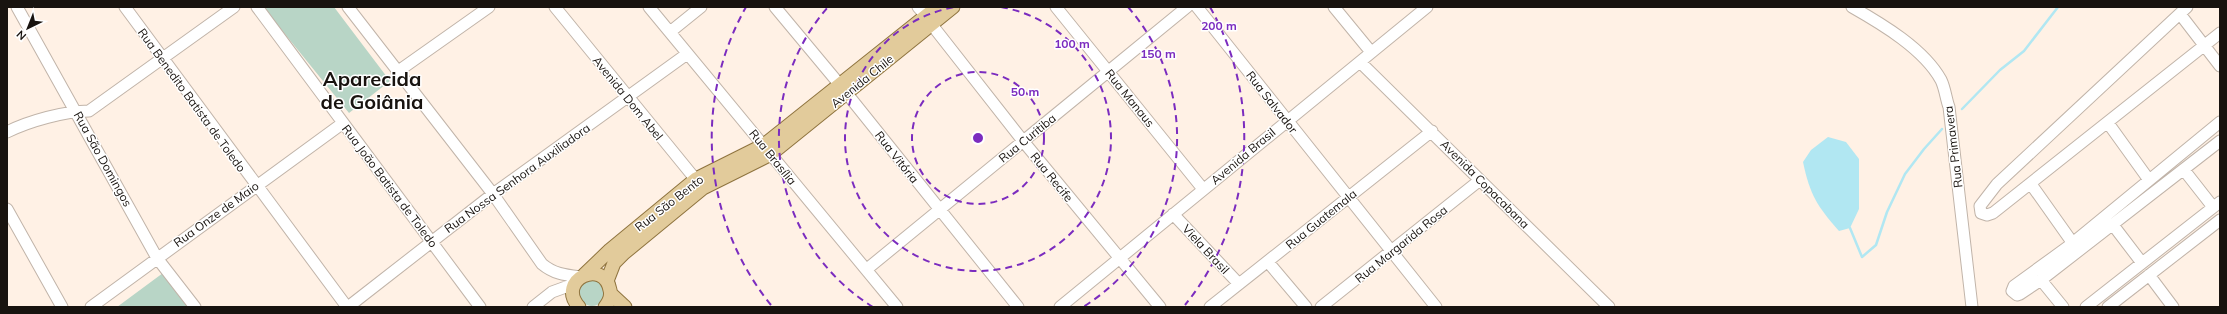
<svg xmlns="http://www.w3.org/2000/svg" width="2227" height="314" viewBox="0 0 2227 314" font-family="Mulish,sans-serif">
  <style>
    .green { fill: #b8d5c6 }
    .water { fill: #b1e7f2 }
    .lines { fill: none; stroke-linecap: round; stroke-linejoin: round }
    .stream { stroke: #b1e7f2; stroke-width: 2.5 }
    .minor-casing { stroke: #c1b4a9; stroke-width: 13 }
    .major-casing { stroke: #8f743f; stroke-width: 15 }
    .minor { stroke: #fff; stroke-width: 11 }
    .major { stroke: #e2cb9b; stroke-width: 13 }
    .ring { fill: none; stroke: #7b2cbf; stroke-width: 2; stroke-dasharray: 7 5 }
    .labels { text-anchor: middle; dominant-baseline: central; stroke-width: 3; stroke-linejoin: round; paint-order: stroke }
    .street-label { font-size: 12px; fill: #18130f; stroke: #fff }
    .town-label { font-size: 20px; font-weight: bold; fill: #18130f; stroke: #fff }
    .centre { fill: #7b2cbf; stroke: #fff; stroke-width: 2 }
    .ring-label { font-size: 12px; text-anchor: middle; font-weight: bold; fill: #7b2cbf; stroke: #fff; stroke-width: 3; stroke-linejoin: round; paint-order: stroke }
  </style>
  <rect width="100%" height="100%" fill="#fff1e5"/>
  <path class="green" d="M263,7H334L390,81L349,113Z
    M163,273L188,307H117Z
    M579 293a13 13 0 1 1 26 0a13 13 0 1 1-26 0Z"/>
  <path class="water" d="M1828,137L1846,142L1859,159V209L1850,228L1839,231C1817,206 1810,195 1803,162L1811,150Z"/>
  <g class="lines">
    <path class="stream" d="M1962,109L2000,70L2024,51L2058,7
      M1850,228L1862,257L1876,245L1887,212L1905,174L1924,149L1942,129"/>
    <g class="minor-casing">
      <path id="minor" d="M17,7L157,258L195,307
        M125,7L347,307
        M257,7L480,307
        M348,7L493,194L542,264C554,274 565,275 581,277
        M555,7L701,186
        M649,7L897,307
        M775,7L840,85L1018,307
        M918,7L926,16
        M1056,7L1203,189
        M1197,7L1436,307
        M1334,7L1371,52
        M1852,7C1882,24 1924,49 1941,80C1945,88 1946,99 1949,107L1972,307
        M2187,7L1997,184L1980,206L1981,213L1987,215L1993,213L2220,33
        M2180,14L2220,66
        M932,25L1023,141L1160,307
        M670,32L701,7
        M1360,62L1609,307
        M397,72L489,7
        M2220,122L2069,246L2014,286L2012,291L2017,295L2020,294L2041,280L2220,141
        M2108,123L2149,180
        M7,132C29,121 65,111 89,111L234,7
        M2184,170L2213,207
        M2029,185L2033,187L2072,242
        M7,209L62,307
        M1173,214L1239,284
        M2113,225L2142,263
        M1268,262L1306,307
        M867,269L1187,7
        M2149,275L2173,307
        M2041,280L2063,307
        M91,307L343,123
        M348,307L493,194L687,54
        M533,307L552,292L574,284
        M1060,307L1427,7
        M1210,307L1432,131
        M1321,307L1480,180
        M2086,307L2220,202
        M2108,307L2220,220"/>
    </g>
    <g class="major-casing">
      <path id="major" d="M584,275L610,250L696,179L764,145L937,7
        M607,281L614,263L624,253L703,188L771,154L953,7
        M611,294L625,307
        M579,307C555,280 604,257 610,290C612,297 609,302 605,307"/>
    </g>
    <use href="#minor" class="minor"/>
    <use href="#major" class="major"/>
  </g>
  <g class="ring">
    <circle cx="978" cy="138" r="66"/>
    <path d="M1001 7A133 133 0 1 1 955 7"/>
    <path d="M873 307A199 199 0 0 1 828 7M1128 7A199 199 0 0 1 1083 307"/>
    <path d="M771 305A266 266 0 0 1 746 7M1210 7A266 266 0 0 1 1185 305"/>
  </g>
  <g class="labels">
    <g class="street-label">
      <text transform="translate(862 81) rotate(-39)">Avenida Chile</text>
      <text transform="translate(628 98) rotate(51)">Avenida Dom Abel</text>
      <text transform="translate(1130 98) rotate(51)">Rua Manaus</text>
      <text transform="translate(192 100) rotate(54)">Rua Benedito Batista de Toledo</text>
      <text transform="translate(1272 102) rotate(52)">Rua Salvador</text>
      <text transform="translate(1027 138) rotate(-39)">Rua Curitiba</text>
      <text transform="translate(1953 147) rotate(-97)">Rua Primavera</text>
      <text transform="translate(1243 156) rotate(-40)">Avenida Brasil</text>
      <text transform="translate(773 157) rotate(51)">Rua Brasília</text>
      <text transform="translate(897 157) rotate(52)">Rua Vitória</text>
      <text transform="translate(103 159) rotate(61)">Rua São Domingos</text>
      <text transform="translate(1052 177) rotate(51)">Rua Recife</text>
      <text transform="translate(517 178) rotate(-36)">Rua Nossa Senhora Auxiliadora</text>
      <text transform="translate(1485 184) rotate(45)">Avenida Copacabana</text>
      <text transform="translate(390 186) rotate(53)">Rua João Batista de Toledo</text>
      <text transform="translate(669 203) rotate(-38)">Rua São Bento</text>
      <text transform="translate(216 214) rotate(-36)">Rua Onze de Maio</text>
      <text transform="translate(1321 219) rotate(-39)">Rua Guatemala</text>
      <text transform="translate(1401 244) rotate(-39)">Rua Margarida Rosa</text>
      <text transform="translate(1206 249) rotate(47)">Viela Brasil</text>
    </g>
    <g class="town-label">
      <text x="372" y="78">Aparecida<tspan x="372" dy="23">de Goiânia</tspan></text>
    </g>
  </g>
  <circle cx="978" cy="138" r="6" class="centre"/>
  <g class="ring-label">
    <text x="1219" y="30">200 m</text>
    <text x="1072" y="48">100 m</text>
    <text x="1158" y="58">150 m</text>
    <text x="1025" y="96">50 m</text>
  </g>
  <rect width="2227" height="314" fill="none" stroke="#18130f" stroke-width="16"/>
  <g transform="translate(28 28) rotate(223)" stroke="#ffffff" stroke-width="3" paint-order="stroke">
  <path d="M0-3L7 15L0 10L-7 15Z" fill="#18130f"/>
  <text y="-6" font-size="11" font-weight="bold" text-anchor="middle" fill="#18130f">N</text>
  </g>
</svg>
